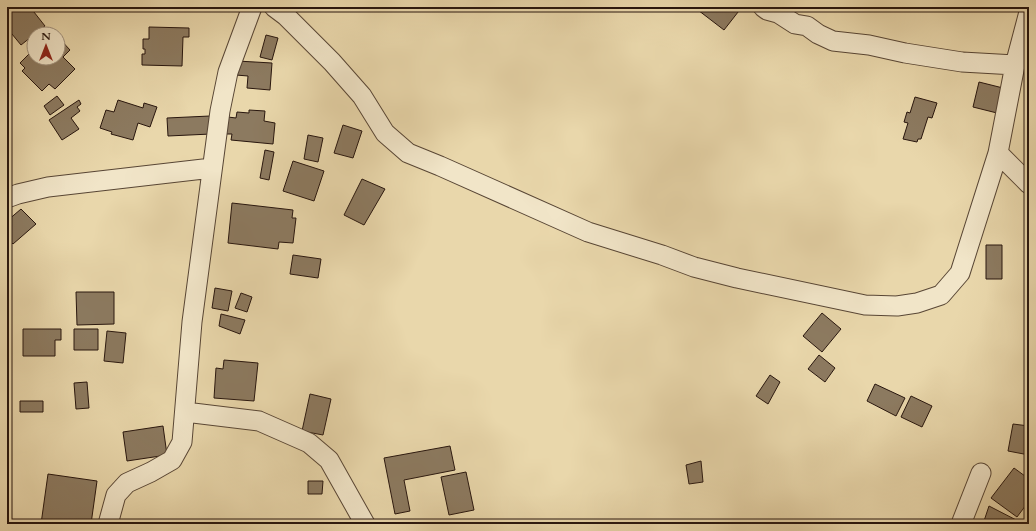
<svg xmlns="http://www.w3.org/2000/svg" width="1036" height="531" viewBox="0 0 1036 531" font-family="Cardo,serif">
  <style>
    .building { fill: #8c7a60; stroke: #28160e }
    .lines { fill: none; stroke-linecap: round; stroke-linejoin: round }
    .minor-casing { stroke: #584635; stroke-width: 21 }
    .minor { stroke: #f1e5c8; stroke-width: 19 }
  </style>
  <rect width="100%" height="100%" fill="#e9d7ab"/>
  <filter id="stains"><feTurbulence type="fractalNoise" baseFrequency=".005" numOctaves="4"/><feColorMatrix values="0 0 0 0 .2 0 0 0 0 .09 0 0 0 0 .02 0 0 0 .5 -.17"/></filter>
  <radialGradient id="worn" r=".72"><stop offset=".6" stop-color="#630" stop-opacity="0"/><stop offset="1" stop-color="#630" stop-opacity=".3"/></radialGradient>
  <path class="building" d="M13,7H30L45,26L21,45L7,28V12Z
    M694,7H742L724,30Z
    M149,27L189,28V37H183L182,66L142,65V54H145V49H143V39H149Z
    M266,35L278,38L272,60L260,57Z
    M58,37L70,50L63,57L75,69L55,89L49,84L42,91L22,71L25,68L20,63L34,49V58H58Z
    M237,61L272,63L270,90L247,88L248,76L236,75Z
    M979,82L1003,88L997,113L973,107Z
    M57,96L64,105L50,115L44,106Z
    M915,97L937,103L932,118L928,117L921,139H918L917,142L903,139L908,123L904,122L907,112L910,113Z
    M79,100L81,104L77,107L80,111L71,118L79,129L62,140L49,120Z
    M118,100L143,108L144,103L157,107L150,127L138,123L133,140L111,134L112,132L100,128L106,110L114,112Z
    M249,110L265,111L264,121L275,123L273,144L231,140L232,134H226L228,117L236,118L237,112L249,113Z
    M210,116L211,134L168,136L167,118Z
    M343,125L362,131L353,158L334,153Z
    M308,135L323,138L318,162L304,159Z
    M265,150L274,152L269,180L260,178Z
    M293,161L324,171L314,201L283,191Z
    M362,179L385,189L364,225L344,215Z
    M232,203L293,210L292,218H296L293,243L279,242L278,249L228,243Z
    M21,209L36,224L13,244L7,238V221Z
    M986,245H1002V279H986Z
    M293,255L321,259L318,278L290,274Z
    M215,288L232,291L228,311L212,308Z
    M76,292H114V324L77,325Z
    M241,293L252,297L247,312L235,308Z
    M822,313L841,329L822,352L803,336Z
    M221,314L245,320L240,334L219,326Z
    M23,329H61V340H55V356H23Z
    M74,329H98V350H74Z
    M107,331L126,333L123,363L104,361Z
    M819,355L835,368L825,382L808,369Z
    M224,360L258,363L254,401L214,398L216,368L223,369Z
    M770,375L780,382L768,404L756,396Z
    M87,382L89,408L76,409L74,383Z
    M875,384L905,398L896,416L867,401Z
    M310,394L331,399L323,435L302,431Z
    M911,396L932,406L922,427L901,417Z
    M20,401H43V412H20Z
    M1013,424L1029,426V455L1008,451Z
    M163,426L167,455L127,461L123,432Z
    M450,446L455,470L404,480L410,511L395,514L384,458Z
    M701,461L703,482L689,484L686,465Z
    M1014,468L1029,479V501L1017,517L991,498Z
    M466,472L474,510L449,515L441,477Z
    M48,474L97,481L91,524H41Z
    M308,481H323L322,494H308Z
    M989,506L1022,523L1021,524H983Z"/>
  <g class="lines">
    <g class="minor-casing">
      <path id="minor" d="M274,7L286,16L332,62L362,96L385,133L408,153L440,166L588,232L662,255L694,267L737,278L865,305L897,306L917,303L941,295L960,273L998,153L1015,65L1029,12
        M763,7L767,10L778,13L795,24L807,26L818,34L833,41L869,45L905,53L962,62L1015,65
        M998,153L1029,184
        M7,198L18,194L48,187L212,168
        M185,412L259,421L309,443L329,460L365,524
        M108,524L116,495L127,483L151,472L172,460L182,442L192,322L220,111L228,72L252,7
        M961,524L981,473"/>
    </g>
    <use href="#minor" class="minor"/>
  </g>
  <rect width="1036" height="531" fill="none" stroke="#e9d7ab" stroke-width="24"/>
  <rect x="8" y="8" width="1020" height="515" fill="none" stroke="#28160e" stroke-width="2"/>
  <rect x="12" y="12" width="1012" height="507" fill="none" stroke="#28160e"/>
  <g transform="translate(46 46)"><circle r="19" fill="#f1e5c8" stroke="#a1927e"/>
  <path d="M0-3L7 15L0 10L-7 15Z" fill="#8f2418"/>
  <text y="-6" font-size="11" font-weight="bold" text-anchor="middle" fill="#28160e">N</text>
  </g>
  <rect width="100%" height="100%" filter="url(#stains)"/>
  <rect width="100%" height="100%" fill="url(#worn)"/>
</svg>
